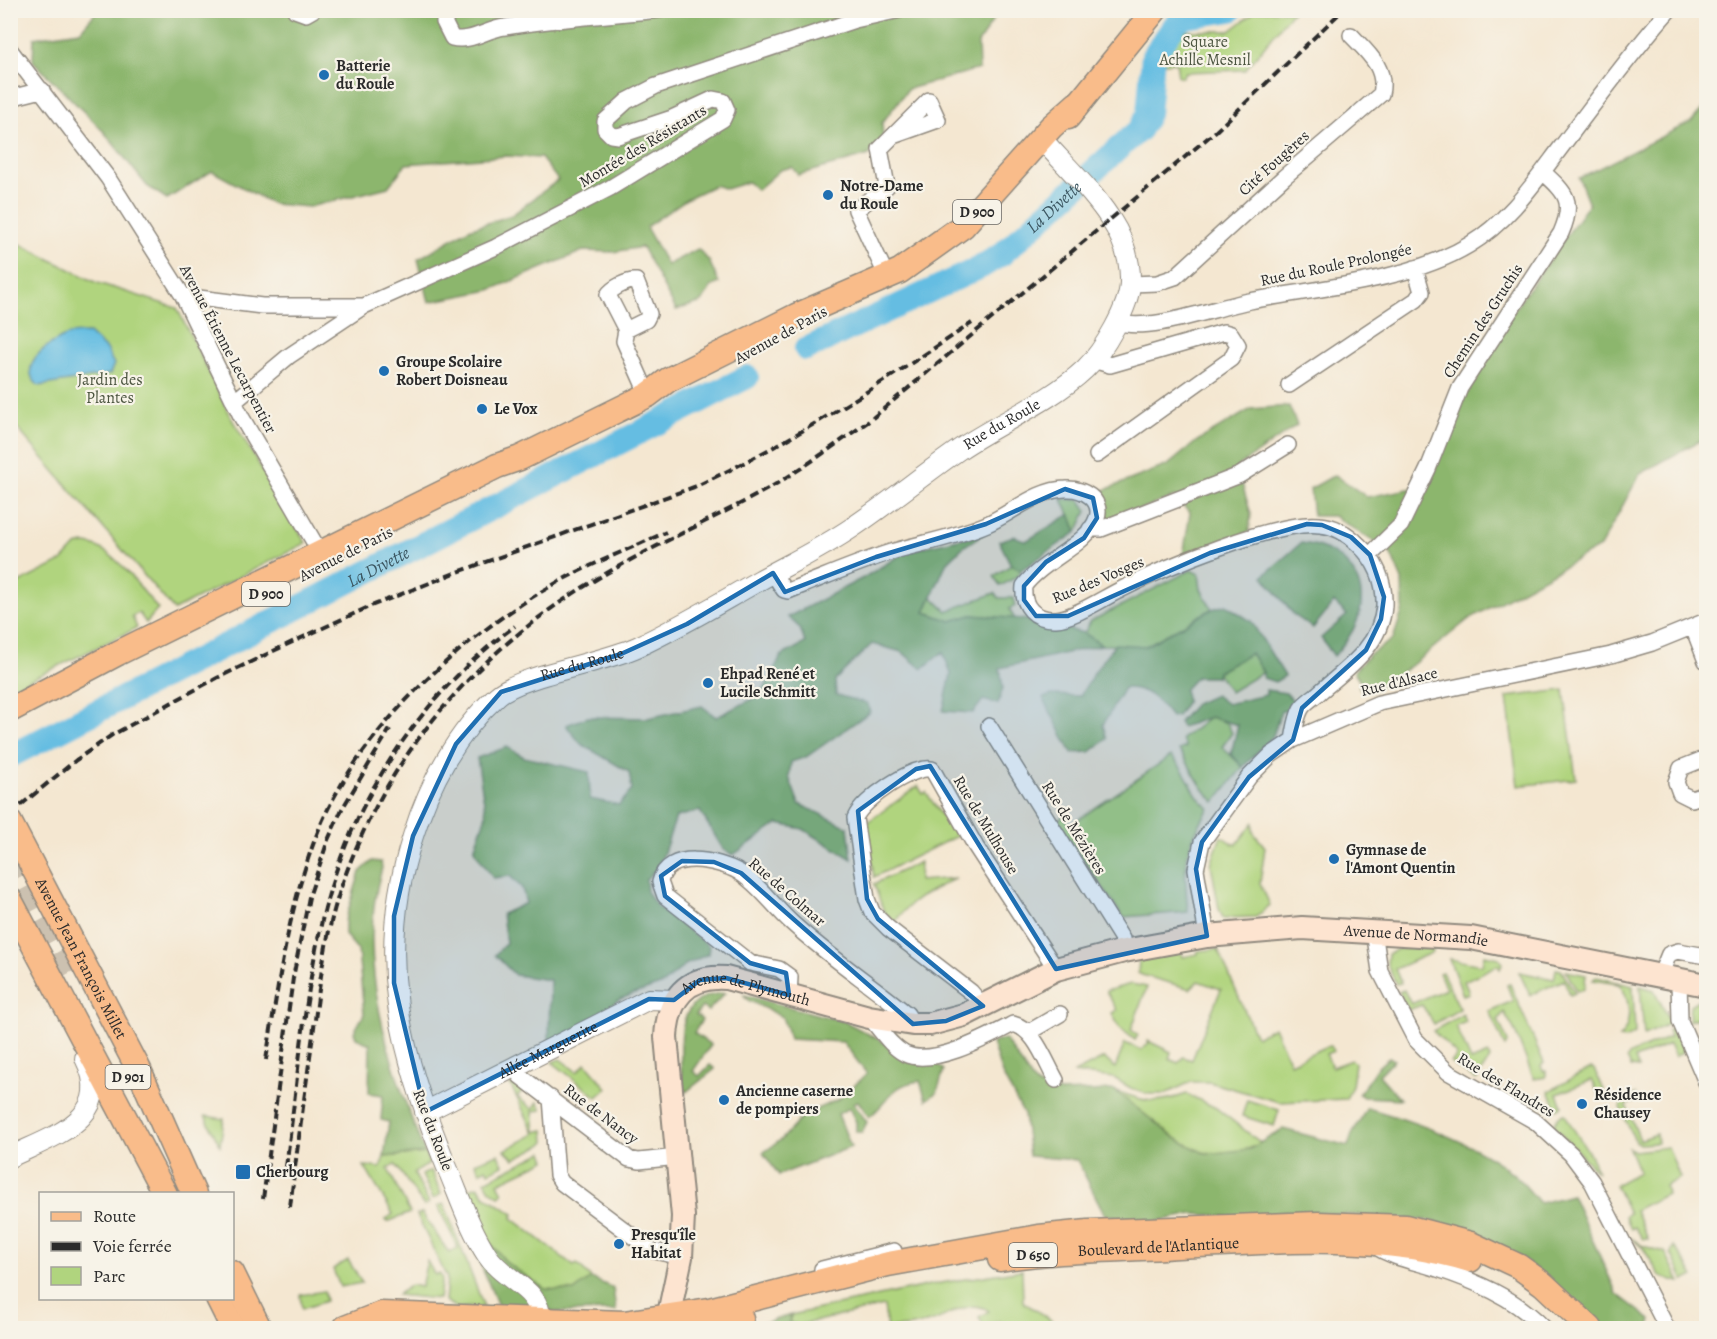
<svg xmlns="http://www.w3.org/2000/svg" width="1717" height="1339" viewBox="0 0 1717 1339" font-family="Alegreya,serif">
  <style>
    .green { fill: #b0d47e; stroke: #6e8054; stroke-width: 1.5 }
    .forest { fill: #8cb66d; stroke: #5c704c; stroke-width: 1.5 }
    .water { fill: #65bde2; stroke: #487486; stroke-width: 1.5 }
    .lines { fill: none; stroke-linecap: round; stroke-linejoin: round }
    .river { stroke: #65bde2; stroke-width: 24 }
    .primary-tunnel { stroke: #ccc1b0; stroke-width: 24; stroke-dasharray: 24 12; stroke-linecap: butt }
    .minor-casing { stroke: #90897e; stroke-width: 18 }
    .tertiary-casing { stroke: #90897e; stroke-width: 22 }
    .secondary-casing { stroke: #90897e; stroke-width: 26 }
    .primary-casing { stroke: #90897e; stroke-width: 27 }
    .minor { stroke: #fff; stroke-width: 15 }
    .tertiary { stroke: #fff; stroke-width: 20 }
    .secondary { stroke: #fde4d0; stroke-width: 22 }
    .primary { stroke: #f9bc8a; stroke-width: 24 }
    .rail { stroke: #2b2b2b; stroke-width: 4; stroke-dasharray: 9 4.5; stroke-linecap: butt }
    .marked { fill: #1f6fb2; fill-opacity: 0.2; stroke: #1f6fb2; stroke-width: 4.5; stroke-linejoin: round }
    .poi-dot { fill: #1f6fb2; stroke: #f7f3e8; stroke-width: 2 }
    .labels { text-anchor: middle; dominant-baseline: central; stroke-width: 4.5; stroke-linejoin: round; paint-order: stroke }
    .shield { fill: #f7f3e8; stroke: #686764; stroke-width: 1.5 }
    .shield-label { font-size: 15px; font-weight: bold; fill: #2b2b2b }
    .park-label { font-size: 16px; fill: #4c5540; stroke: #f7f3e8 }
    .poi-label { font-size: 16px; font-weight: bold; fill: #2b2b2b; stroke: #f7f3e8; text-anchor: start }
    .street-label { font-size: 16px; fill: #2b2b2b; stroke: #f7f3e8 }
    .water-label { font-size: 18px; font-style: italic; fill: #3c5762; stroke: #f7f3e8 }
  </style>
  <rect width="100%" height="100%" fill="#f7f3e8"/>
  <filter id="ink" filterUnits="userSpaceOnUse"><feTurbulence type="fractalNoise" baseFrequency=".0167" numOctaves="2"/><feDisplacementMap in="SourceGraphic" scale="12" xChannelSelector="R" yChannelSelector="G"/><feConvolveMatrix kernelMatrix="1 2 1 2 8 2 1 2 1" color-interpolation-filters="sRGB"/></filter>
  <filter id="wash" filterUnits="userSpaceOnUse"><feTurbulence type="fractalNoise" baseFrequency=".008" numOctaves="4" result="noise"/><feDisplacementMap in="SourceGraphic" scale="24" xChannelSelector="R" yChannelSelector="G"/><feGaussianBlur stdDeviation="1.35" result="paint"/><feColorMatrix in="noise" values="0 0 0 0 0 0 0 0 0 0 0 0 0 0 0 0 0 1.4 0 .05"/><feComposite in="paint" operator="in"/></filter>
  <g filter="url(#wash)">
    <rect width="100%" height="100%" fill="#f4e7d1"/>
    <path class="green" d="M1256,11H1293L1245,70L1185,72L1182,77L1178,76L1176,62L1164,63C1165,49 1171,38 1184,31H1230Z
      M10,239L95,282L177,308L233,421L306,543L174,610L11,421Z
      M1062,499L1080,500L1087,511L1077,532Z
      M84,544C112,544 140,589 158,609L146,623L139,613L132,616L137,628L11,689V587L62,561L76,546Z
      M1011,565L1021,570L1017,577L1000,586L994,576Z
      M1191,570L1199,574L1201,589L1212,609L1146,646L1102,645L1084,633L1091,621Z
      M995,593L999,598H1014L1015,606L1009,609L1015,619L972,615L951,621L925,612L932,597L947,611Z
      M1250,652L1263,672L1230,692L1217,672Z
      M1564,690L1576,779L1518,786L1507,697Z
      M1210,717L1227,723L1232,733L1222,747L1243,767L1215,802C1199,788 1192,767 1179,750L1186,747L1182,739Z
      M1171,756C1188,770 1191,795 1209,808C1183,851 1183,863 1188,912L1123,917L1057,822L1064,815L1070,825Z
      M918,786L923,794L926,792L943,818L953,817L961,834L874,877L866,823Z
      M1253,823V832L1265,847L1260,883L1270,905L1256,917L1223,918L1219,909L1211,864L1221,836L1233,844H1237Z
      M920,862L919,881L956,878C934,889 909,900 895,922L884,912L874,884Z
      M1427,947L1433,949L1431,953L1395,969L1401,983L1396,984L1387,964L1388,954L1398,949Z
      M1218,949L1256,1037L1274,1027L1290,1063L1330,1045L1334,1051L1326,1054L1332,1067L1351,1060L1355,1063L1352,1086L1346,1099L1279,1102L1209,1082H1191L1165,1094H1149L1134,1090L1114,1078L1074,1073L1104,1058L1115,1068L1125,1043L1141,1050L1148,1044V1041L1171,1052L1169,1059L1178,1063L1183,1057L1192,1060L1221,989L1198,981L1190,989L1142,975L1138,973L1139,960L1181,952L1183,957L1198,954L1197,951Z
      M1484,955L1499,958L1502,964L1500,969L1498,965L1464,981L1469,993L1463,995L1449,959L1482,965Z
      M1556,969L1561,970L1575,993L1570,995L1564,980L1530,995L1519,972L1554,979Z
      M1566,971L1586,975L1584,989L1577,991Z
      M1442,972L1460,1009L1434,1024L1422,1005L1408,1010L1399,992L1404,990L1411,1004L1446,989L1439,973Z
      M1596,977L1633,986L1635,1034L1625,1039L1619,1038C1633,1024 1631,999 1619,984L1593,980Z
      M1131,984L1147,987L1131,1030L1138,1035L1135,1040L1119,1027L1112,1013L1117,1010L1106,991Z
      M1510,984L1544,1063L1541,1066L1543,1071H1546V1077L1534,1079L1514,1029L1504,1012L1498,1020L1508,1042L1505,1047L1489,1011L1513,1001L1507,985Z
      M1640,986L1654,990L1671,1023L1644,1035Z
      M1701,998L1704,1002L1706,999V1039L1697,1018L1689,1021L1690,1005Z
      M1463,1014L1466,1022L1456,1026L1471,1061L1488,1054L1490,1059L1476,1080L1451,1063L1457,1055L1433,1031Z
      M1670,1029H1674L1684,1051L1675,1057L1669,1044L1635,1059L1638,1068L1631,1067L1627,1058L1630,1054L1670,1037L1668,1030Z
      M560,1059L577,1072L586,1063L607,1088L597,1097L552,1062Z
      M1591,1068L1594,1069L1604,1090L1599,1095L1592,1080L1557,1094L1562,1106L1557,1109L1549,1091Z
      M509,1082L523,1090L517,1097L533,1109L538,1102L542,1110L533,1111L535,1132L544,1130L545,1142L542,1145L514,1159L505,1150L535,1134Z
      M1114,1090C1145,1102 1155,1105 1187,1094L1216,1108L1261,1143C1248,1151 1223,1156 1207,1153C1182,1150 1135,1106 1114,1090Z
      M1636,1094L1638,1100L1626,1105L1640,1140L1656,1134L1657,1143L1640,1144L1635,1141L1620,1107L1625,1099Z
      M1247,1100L1279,1110L1274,1126L1242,1116Z
      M1565,1114C1575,1135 1591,1150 1597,1172L1553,1125L1559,1116Z
      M205,1116L224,1119L220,1145Z
      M1668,1147L1680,1178L1665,1186L1667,1194L1635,1210L1648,1239H1643L1635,1227L1631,1229L1625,1216L1629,1213L1615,1185L1639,1172L1629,1148L1635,1151Z
      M543,1152L546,1160L498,1183L503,1193L499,1196L490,1190L485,1181Z
      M425,1153L429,1164L414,1173L429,1203L424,1206L395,1164L388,1169L410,1213L387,1222L385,1220L393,1214L364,1166L380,1168L384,1157Z
      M498,1154L503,1165L489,1172L486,1168L480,1172L475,1163Z
      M431,1170L441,1194L433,1199L422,1175Z
      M478,1186L485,1196L514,1214L512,1218L574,1266L577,1264L591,1278L574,1291L545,1289L507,1263L491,1244L464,1191Z
      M444,1204L484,1307L456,1308L445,1301L447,1278L417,1215L422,1213L449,1253L458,1248L438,1206Z
      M1631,1238L1643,1246L1665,1252L1680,1282L1661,1277L1643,1248Z
      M1674,1246L1694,1276L1684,1281L1671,1253Z
      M348,1260L362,1283L340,1287L333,1269Z
      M427,1261L435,1275L439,1273L442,1278L439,1299L397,1295L411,1285L421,1287Z
      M1022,1270L1023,1302L1051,1320L1056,1328H1020L998,1321L984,1327L979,1317L989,1311C971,1298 950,1315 933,1321C918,1326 902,1328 887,1328L884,1306L799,1325L789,1323L791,1315L935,1284Z
      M324,1291L326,1301L302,1309L300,1295Z"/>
    <path class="forest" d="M97,11H999L978,43L979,69L908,89L882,123L883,138L869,155L798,175L792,167L780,170L757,190L748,182L726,189L715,185L688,198L646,227L667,265L698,249L709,261L719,283L711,287L702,302L676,310L642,247L613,252L583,251L490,290L429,302L418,259L469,229L512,215L558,180L541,158L506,156L406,164L388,187L309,207L273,204L212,171L167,199L147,186L104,132L33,61L34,38L80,31Z
      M1706,105V443L1699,441L1640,474L1600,547L1469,619L1411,666L1373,691L1359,688L1360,681L1354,671L1369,655L1393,639L1403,609L1402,580L1390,552L1334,516H1313L1310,489L1335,475L1367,497L1430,485L1457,405L1482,355L1589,204L1579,178L1691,122Z
      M1289,406L1297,425L1237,467L1251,514L1249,532L1183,556L1190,513L1174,497L1105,522L1097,493L1168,465L1197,441L1251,409Z
      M1070,514L1077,532L1021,570L1011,565L999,541L1014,536L1026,541Z
      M984,533L962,548L946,564L925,612L951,621L972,615L1023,619L1084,633L1102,645L1000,668L1003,688L998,704L983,700L973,713L943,711L951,674L943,652L922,669L902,652L872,644L835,680L836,695L867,703L870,712L806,757L791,762L789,777L799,804L848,827L852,859L803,829L778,824L733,855L723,849L700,811L676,817L659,867L646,879L647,893L658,907L709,946L708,954L685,965L663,984L620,999L573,1031L549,1042L550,980L515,975L495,955L506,943L502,914L526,903L522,888L510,876L493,878L474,850L486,815L477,758L507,747L524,757L589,772L590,799L619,805L632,790L629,772L581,744L566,725L588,717L648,718L702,706L716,717L761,695L781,656L805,643L800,628L788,617L863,578L907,551Z
      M1301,543C1341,546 1373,580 1357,621C1352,635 1343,645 1334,656L1321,638L1347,615L1334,602L1313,628L1294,615L1263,576Z
      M1226,605L1251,621L1285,676L1275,682L1263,678V672L1251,653L1218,672L1217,677H1196L1184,690L1187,701L1177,716L1171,717C1158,700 1147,687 1124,688L1103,725L1107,739L1090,752L1072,753L1043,698L1051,695L1080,696L1094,673L1115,644L1146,646L1212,609Z
      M1266,690L1286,693L1296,704L1294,712L1281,711L1273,736L1243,767L1231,754L1238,725L1210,717L1182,727L1179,722L1195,704L1215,695L1227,704L1266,695Z
      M372,861L381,862L382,868C354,961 390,1067 425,1153L384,1157L389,1122L381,1120L383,1095L369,1093L370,1044L356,1038L354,1032L364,1014L358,950L345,935V921L360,872Z
      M725,993L708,1011L702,1007L696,1015L702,1020L694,1033L711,1045L693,1071L699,1076L710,1065L715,1069L686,1092C680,1084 682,1071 681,1061C680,1026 682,995 725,993Z
      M744,995L846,1022L887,1044L935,1063L944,1070L937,1092L926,1100L920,1081C889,1085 891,1100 869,1117L858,1101L853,1103L867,1122L862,1132H856V1122L849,1108L838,1114L851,1147L779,1175L763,1153L782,1139L805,1114L839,1099L867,1074L843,1042L790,1039L782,1017L748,1000Z
      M1005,1039L1035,1084L1060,1092L1114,1090L1175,1138L1206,1154L1250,1149L1283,1129L1348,1146L1352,1134L1367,1108C1416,1122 1481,1144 1518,1178C1526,1186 1533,1195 1540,1203L1572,1195L1617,1294L1651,1320L1648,1328H1606L1525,1261L1435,1221L1297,1211L1237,1217L1193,1214L1154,1222L1105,1215L1077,1160L1029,1156L1024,1115L1002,1074L992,1043Z
      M1389,1057L1394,1060L1379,1075L1400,1099L1363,1097L1359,1094L1376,1069Z
      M491,1244L507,1263L545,1289L574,1291L591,1278L613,1288L616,1311L501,1313L473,1246Z
      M791,1315L789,1323L799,1325L793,1328H746Z"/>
    <path class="water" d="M89,333L106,349L114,364L110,374L39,386C14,365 50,341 71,334C76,333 84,333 89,333Z"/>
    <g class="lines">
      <g class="river">
        <path id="s1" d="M806,349L981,267L1002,254L1140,129L1148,114L1153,56L1177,22L1186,17L1231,10"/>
        <path id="s2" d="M10,756L747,377"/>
      </g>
    </g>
  </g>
  <g filter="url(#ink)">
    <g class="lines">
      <path class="primary-tunnel" d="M10,855L74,973"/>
      <g class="minor-casing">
        <path id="minor" d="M295,10L306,14L313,10
          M455,10L446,16L444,22L452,38C470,43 487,29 505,27C556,19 608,15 660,10
          M10,50L108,178L183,296L242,418L321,554
          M10,98L42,90
          M887,277L856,210L887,186L880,149L929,100L938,120L893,136
          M1131,284L1157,283L1175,277L1284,177L1381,94C1387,68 1368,53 1351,35
          M183,296L262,306H364
          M1116,322C1151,333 1212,308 1250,301C1317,288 1410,281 1469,245C1509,221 1534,183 1562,146C1597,100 1631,53 1669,10
          M626,330L646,320L649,314L636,281C628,280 612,288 608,295L626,330L624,341L648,395
          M1093,360L1110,365L1224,332L1231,334L1238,345L1231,359L1097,455
          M1289,385L1416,300L1422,292L1415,268
          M234,402L289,356L364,306L496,247L610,188L723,119L727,110L723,101L713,99L672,118L618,136L611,135L605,129V121L627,101L656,86L855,20L900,10
          M1090,529H1101L1240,475L1288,445
          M1370,555L1401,525L1428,469L1460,388L1561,233C1575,201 1566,193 1543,172
          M773,573L784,590L788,591C822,578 856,563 891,552C922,543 957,537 987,524C1012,513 1038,489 1066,489C1082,488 1103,499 1097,518C1088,545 1043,560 1024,586C1022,606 1034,620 1056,619C1074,618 1105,597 1122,589C1163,568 1276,520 1320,525C1335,526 1349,535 1359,545C1376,561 1385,582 1384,606C1381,645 1348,668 1321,691C1315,697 1305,702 1301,709C1296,718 1295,730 1293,740
          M1693,627L1706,661
          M989,726L1122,939L1124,951
          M1706,758L1681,768L1676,782L1680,793L1692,799L1706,794
          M1374,931L1380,971L1415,1039L1448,1072L1536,1122L1571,1154L1592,1182L1667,1328
          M1207,936L1196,869L1202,842L1249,777L1271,755L1293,740L1379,703L1611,655L1652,643L1706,621
          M1660,976L1669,954L1678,951L1706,956
          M1679,980L1680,1021L1706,1082
          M789,995L790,977L779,969L750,963L665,896L660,882C667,849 718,860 739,872C760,885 774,907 792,923C828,956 869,983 907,1014L913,1024
          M983,1006L971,992L888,928L872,912L867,899L855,818C862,800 913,765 932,769L976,847L1056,969
          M869,1017C880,1029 890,1046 905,1054C933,1067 988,1037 1013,1024C1035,1029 1045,1061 1056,1080
          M1029,1032L1060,1014
          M515,1066L520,1076L629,1159L639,1161L678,1157
          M551,1098L557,1175L562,1183L651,1250L681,1257
          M1374,1246C1393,1258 1413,1261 1435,1268C1475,1281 1514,1297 1544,1328
          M822,1269L894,1251"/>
      </g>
      <g class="tertiary-casing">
        <g id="tertiary">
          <path id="s3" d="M425,1112L649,999L674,1000"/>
          <path d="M10,1157C53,1136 116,1119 85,1058"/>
          <path id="s4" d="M541,1322C541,1287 504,1282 487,1255C469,1227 459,1195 446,1165C400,1051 374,957 413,836C429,784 457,732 497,696C520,675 603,663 637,647C680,627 719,603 760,580C791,563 824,547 853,527C890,502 924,474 960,449C1000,422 1050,402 1085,369C1103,352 1130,306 1130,282C1132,223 1076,179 1041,138"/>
        </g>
      </g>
      <g class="secondary-casing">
        <g id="secondary">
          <path id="s5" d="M666,1328L681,1257L683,1216L666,1037C668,999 686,975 726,978L869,1017L913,1024H930L964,1015L1056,969L1124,951L1207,936L1302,928L1471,938L1706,985"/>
        </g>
      </g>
      <g class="primary-casing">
        <g id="primary">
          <path d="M1068,117L1155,10"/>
          <path d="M10,710L118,653L497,466L520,458L648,395L668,380L796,316L900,271L963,226L1051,127L1077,104"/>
          <path id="s6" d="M10,823L139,1070L194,1194"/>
          <path d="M10,900L165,1194"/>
          <path id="s7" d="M1000,1259C1054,1250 1110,1250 1164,1247C1261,1242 1376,1231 1470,1260"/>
          <path d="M232,1273L259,1328"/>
          <path d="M218,1298L233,1328"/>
          <path d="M345,1328L381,1314L624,1323L709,1310L888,1264L1039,1237L1088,1232L1318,1224L1406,1227L1471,1244L1518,1266L1543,1284L1590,1328"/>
          <path d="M702,1328L741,1319"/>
        </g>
      </g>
      <use href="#minor" class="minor"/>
      <use href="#tertiary" class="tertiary"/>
      <use href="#secondary" class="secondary"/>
      <use href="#primary" class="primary"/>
      <path class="rail" d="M10,814L76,760L112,735L217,678L286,645L371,606L455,573L694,487C793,442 882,383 972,323
        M266,1060C279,981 288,909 317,834C357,731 463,635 558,582C593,563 630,549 666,532
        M286,1167C297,1084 304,998 323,916C350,803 421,694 515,626
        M263,1199L293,978L309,897L328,840L342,809L390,729
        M290,1207C297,1150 305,1092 313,1035C319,990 324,943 337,900C378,768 466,661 582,588C641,551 704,524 764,491C801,470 835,445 869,421L1216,131L1343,10"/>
    </g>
  </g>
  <path class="marked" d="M1065,489L1093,498L1097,518L1084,538L1046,562L1024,586V600L1036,616H1068L1210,553L1307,524L1322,525L1351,537L1370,555L1384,597L1381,619L1366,650L1302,708L1293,740L1249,777L1202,842L1196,869L1207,936L1056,969L930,766L916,769L858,811L867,899L878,919L983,1006L946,1021L913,1024L741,873L714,862L682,861L661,876L665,896L750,963L786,973L789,995L726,978L700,980L674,1000L649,999L425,1112L394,983V916L413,836L456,744L501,692L621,654L687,624L773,573L785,592L876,557L986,524Z"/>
  <g class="poi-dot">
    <circle cx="324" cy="75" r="6"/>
    <circle cx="828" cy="195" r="6"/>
    <circle cx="384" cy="371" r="6"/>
    <circle cx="482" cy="409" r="6"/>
    <circle cx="708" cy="683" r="6"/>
    <circle cx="1334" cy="859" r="6"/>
    <circle cx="724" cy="1100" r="6"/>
    <circle cx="1582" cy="1104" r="6"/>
    <rect x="235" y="1164" width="16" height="16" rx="3"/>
    <circle cx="619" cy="1244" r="6"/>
  </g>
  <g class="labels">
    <g class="shield">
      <rect x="953" y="200" width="48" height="24" rx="4.5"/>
      <rect x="242" y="582" width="48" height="24" rx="4.5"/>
      <rect x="105.5" y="1065" width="45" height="24" rx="4.5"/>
      <rect x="1009" y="1243" width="48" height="24" rx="4.5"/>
    </g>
    <g class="shield-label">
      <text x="977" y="212">D 900</text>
      <text x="266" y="594">D 900</text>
      <text x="128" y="1077">D 901</text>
      <text x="1033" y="1255">D 650</text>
    </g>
    <g class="park-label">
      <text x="1205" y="42">Square<tspan x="1205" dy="18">Achille Mesnil</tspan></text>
      <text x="110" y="380">Jardin des<tspan x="110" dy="18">Plantes</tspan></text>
    </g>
    <g class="poi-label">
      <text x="336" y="66">Batterie<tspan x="336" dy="18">du Roule</tspan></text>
      <text x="840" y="186">Notre-Dame<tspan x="840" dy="18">du Roule</tspan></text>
      <text x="396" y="362">Groupe Scolaire<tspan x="396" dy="18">Robert Doisneau</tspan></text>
      <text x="494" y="409">Le Vox</text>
      <text x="720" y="674">Ehpad René et<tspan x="720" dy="18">Lucile Schmitt</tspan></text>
      <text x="1346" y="850">Gymnase de<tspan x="1346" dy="18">l'Amont Quentin</tspan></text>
      <text x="736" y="1091">Ancienne caserne<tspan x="736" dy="18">de pompiers</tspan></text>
      <text x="1594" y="1095">Résidence<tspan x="1594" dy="18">Chausey</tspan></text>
      <text x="256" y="1172">Cherbourg</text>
      <text x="631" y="1235">Presqu'île<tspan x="631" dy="18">Habitat</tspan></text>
    </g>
    <g class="street-label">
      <text transform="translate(643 146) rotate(-31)">Montée des Résistants</text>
      <text transform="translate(1274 163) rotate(-42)">Cité Fougères</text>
      <text transform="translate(1336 265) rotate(-12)">Rue du Roule Prolongée</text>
      <text transform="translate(1483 321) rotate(-57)">Chemin des Gruchis</text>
      <text transform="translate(781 335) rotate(-29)">Avenue de Paris</text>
      <text transform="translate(228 349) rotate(62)">Avenue Étienne Lecarpentier</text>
      <text stroke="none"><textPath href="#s4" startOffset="1269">Rue du Roule</textPath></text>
      <text transform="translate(346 554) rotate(-27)">Avenue de Paris</text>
      <text transform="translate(1098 580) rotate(-23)">Rue des Vosges</text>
      <text stroke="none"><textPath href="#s4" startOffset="783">Rue du Roule</textPath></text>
      <text transform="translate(1399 682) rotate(-14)">Rue d'Alsace</text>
      <text transform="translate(986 825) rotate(59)">Rue de Mulhouse</text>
      <text transform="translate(1074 828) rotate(58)">Rue de Mézières</text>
      <text transform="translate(787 892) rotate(41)">Rue de Colmar</text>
      <text stroke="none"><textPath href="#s5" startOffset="1102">Avenue de Normandie</textPath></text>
      <text stroke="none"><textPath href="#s6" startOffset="153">Avenue Jean François Millet</textPath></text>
      <text stroke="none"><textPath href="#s5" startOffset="410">Avenue de Plymouth</textPath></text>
      <text stroke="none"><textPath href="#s3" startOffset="138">Allée Marguerite</textPath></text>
      <text transform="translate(1506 1085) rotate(31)">Rue des Flandres</text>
      <text transform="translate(601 1114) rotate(37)">Rue de Nancy</text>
      <text transform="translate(433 1130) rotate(69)">Rue du Roule</text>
      <text stroke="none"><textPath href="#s7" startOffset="159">Boulevard de l'Atlantique</textPath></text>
    </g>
    <g class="water-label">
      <text stroke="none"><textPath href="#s1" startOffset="288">La Divette</textPath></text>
      <text stroke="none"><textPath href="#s2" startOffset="414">La Divette</textPath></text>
    </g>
  </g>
  <rect width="1717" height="1339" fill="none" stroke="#f7f3e8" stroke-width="36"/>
  <rect x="39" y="1192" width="195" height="108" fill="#f7f3e8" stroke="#a5a39c" stroke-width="1.5"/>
  <rect x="51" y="1212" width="30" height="9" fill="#f9bc8a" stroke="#a5a39c" stroke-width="1.5"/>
  <text x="93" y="1222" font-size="18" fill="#2b2b2b">Route</text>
  <rect x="51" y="1242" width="30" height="9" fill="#2b2b2b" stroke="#a5a39c" stroke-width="1.5"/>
  <text x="93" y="1252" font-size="18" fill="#2b2b2b">Voie ferrée</text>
  <rect x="51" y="1267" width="30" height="18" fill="#b0d47e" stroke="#a5a39c" stroke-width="1.5"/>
  <text x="93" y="1282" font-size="18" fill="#2b2b2b">Parc</text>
</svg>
